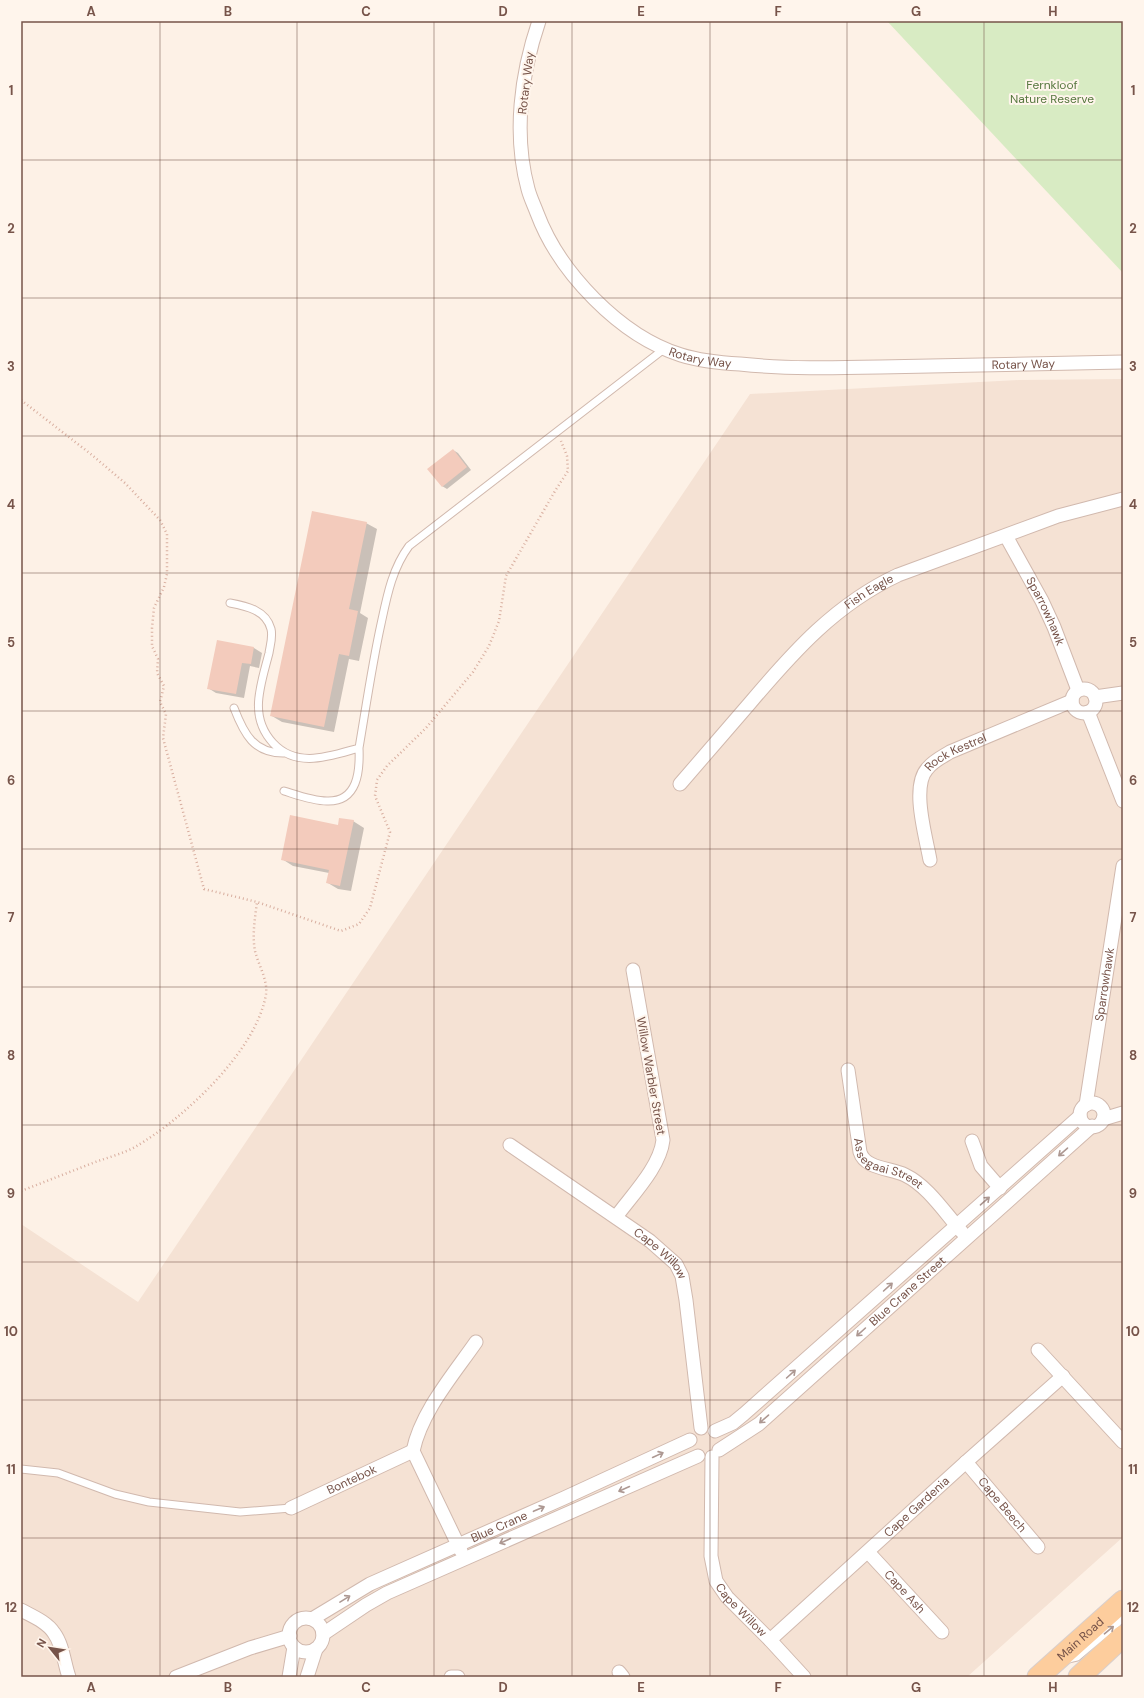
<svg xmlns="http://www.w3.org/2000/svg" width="1144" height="1698" viewBox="0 0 1144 1698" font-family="'DM Sans',sans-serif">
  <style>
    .residential { fill: #f5e2d4 }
    .green { fill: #d8ebc3 }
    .shadow { fill: #0003 }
    .building { fill: #f3cbbc }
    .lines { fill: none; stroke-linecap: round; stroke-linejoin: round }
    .service-casing { stroke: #d1b9ae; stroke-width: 9 }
    .minor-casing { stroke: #d1b9ae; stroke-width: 15 }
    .primary-casing { stroke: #d9cfcc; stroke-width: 23 }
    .path { stroke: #d8ae9f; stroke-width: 2.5; stroke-dasharray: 1 3; stroke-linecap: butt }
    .service { stroke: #fff; stroke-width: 7 }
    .minor { stroke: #fff; stroke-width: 13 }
    .primary { stroke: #fdcd9d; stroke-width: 21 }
    .oneway { stroke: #ad9892 }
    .grid { fill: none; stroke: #77544a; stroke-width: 1; stroke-opacity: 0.55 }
    .labels { text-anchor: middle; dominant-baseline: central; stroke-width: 4; stroke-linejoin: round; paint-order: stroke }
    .street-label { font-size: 12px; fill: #77544a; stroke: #fff5ec }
    .park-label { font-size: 12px; fill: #56773e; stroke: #fff5ec }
    .neatline { fill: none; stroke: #77544a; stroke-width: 1.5 }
    .grid-label { font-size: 13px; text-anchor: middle; font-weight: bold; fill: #77544a }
  </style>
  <rect width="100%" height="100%" fill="#fdf1e6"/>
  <path class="residential" d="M1123,379V1537L967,1677H21V1224L138,1302L750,394L1019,380Z"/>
  <path class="green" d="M887,21H1123V273Z"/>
  <path class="shadow" d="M453,450L458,453L471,470L447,489L442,486Z
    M366,523L377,529L360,613L368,618L359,661L349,659L334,732L282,722L272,716Z
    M218,641L254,648L262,653L259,668L250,666L244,698L216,693L208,688Z
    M353,821L364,828L351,891L338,889L328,883L329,873L293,866L282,859L339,826Z"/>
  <path class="building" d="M453,449L467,467L442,487L427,469Z
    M312,511L367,522L349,609L358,611L349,656L339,654L324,727L270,716Z
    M217,640L254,647L251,664L242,663L236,694L207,689Z
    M290,815L338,825L339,818L354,820L340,886L326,883L329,870L281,860Z"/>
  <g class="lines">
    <g class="service-casing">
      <path id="service" d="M230,603C246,606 266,610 271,629C273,637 270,646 269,653C261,685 248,716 273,743C297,769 330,756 359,748C366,707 372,665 381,624C387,596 392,569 409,546L664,349
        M234,708C244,734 254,754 285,753
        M284,791C297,795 313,801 327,801C358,802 360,771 359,748
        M21,1469L58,1473L115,1494L149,1502L240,1512L291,1508
        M1068,1659L1077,1657L1123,1618"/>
    </g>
    <g class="minor-casing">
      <g id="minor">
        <path id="s1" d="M539,21C521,74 513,134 528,189C530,197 534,205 537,213C559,272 620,336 681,355C700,361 721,363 740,364C787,369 833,368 880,367C961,366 1042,364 1123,362"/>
        <path id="s2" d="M1006,536L1042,601L1054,627L1078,690"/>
        <circle cx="1084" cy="701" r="12"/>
        <path d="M1095,697L1123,693"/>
        <path d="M1088,712L1123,801"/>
        <path id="s3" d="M680,784C703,757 727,730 750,703C794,651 836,604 898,575L1058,516L1123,499"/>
        <path id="s4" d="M930,860C926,837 911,787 927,769C933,761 942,757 950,752L1072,701"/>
        <path id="s5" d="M848,1070L860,1152C865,1169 891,1168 905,1175C928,1186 945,1213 962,1232"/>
        <circle cx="1092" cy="1115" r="12"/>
        <path id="s6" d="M1086,1105L1123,866"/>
        <path d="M1103,1119L1123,1113"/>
        <path d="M972,1141L981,1166L1000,1188"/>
        <path id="s7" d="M510,1145L650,1241L676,1264L682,1276L686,1300L701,1428"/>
        <path d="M616,1217C632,1195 660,1167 663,1140L633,970"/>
        <path d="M1038,1350L1123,1442"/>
        <path d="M715,1431L733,1423L744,1414L1080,1116"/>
        <path id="s8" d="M719,1450L759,1424L1092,1126"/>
        <path id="s9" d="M712,1457L711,1556L716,1581L727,1597L770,1640L804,1677"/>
        <path id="s10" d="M966,1462L1038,1547"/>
        <path id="s11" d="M291,1508L413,1451"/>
        <path d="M461,1551L413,1451C421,1412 453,1375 476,1342"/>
        <path id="s12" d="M868,1552L942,1632"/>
        <path d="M21,1610C32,1616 47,1622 54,1633C63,1645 64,1663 69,1677"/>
        <circle cx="306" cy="1635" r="17"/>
        <path id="s13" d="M312,1619L370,1584L564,1498L690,1440"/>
        <path d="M323,1634L366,1605L387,1593L698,1456"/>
        <path id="s14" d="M770,1640L966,1462L1063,1376"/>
        <path d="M619,1672L623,1677"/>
        <path d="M176,1677L250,1648L290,1636"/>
        <path d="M289,1677L294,1647"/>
        <path d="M307,1677L316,1649"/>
        <path d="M451,1677H458"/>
      </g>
    </g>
    <g class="primary-casing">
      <g id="primary">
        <path id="s15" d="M1038,1677L1123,1601"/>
        <path d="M1079,1677L1123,1636"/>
      </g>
    </g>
    <path class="path" d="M21,400L92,455L125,483L160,520L167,534V574L164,587L154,608L152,628V646L158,659L157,673L164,686L160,702L166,714L163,738L204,889L257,902
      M21,1191C47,1181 72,1171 98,1161C110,1157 124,1153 135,1147C182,1120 257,1051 266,994C268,980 258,964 255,951C252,935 255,918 257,902L341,931L359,924L370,908L390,832L375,796L377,780L387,766L426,728L473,672L489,646L499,621L506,576L555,491L568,471L567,456L561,441"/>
    <use href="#service" class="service"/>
    <use href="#minor" class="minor"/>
    <use href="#primary" class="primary"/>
  </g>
  <defs><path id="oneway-shaft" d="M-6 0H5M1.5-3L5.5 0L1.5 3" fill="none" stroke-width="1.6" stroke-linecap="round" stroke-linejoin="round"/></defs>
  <g class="oneway">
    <use href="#oneway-shaft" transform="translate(1063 1152) rotate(139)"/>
    <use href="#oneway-shaft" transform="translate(985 1201) rotate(-41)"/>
    <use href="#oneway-shaft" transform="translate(888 1287) rotate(-42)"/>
    <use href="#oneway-shaft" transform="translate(861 1332) rotate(138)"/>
    <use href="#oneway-shaft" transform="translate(791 1374) rotate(-42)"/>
    <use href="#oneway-shaft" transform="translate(764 1419) rotate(139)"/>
    <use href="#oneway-shaft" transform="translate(658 1455) rotate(-25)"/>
    <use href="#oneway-shaft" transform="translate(624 1489) rotate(156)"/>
    <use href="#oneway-shaft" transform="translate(539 1509) rotate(-23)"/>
    <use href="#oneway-shaft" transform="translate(505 1541) rotate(156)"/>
    <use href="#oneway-shaft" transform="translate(345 1599) rotate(-32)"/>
    <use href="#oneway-shaft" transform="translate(1109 1630) rotate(-40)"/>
  </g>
  <path class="grid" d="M160,21V1677M297,21V1677M434,21V1677M572,21V1677M710,21V1677M847,21V1677M984,21V1677M21,160H1123M21,298H1123M21,436H1123M21,573H1123M21,711H1123M21,849H1123M21,987H1123M21,1125H1123M21,1262H1123M21,1400H1123M21,1538H1123"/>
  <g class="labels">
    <g class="street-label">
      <text transform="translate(526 83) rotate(-83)">Rotary Way</text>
      <text stroke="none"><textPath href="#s1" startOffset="424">Rotary Way</textPath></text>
      <text stroke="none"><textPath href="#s1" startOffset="748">Rotary Way</textPath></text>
      <text stroke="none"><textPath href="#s3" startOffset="271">Fish Eagle</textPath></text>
      <text stroke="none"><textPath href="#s2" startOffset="85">Sparrowhawk</textPath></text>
      <text stroke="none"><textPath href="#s4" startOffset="127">Rock Kestrel</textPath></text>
      <text stroke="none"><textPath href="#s6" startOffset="122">Sparrowhawk</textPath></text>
      <text transform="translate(651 1076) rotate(80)">Willow Warbler Street</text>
      <text stroke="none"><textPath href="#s5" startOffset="112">Assegaai Street</textPath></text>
      <text stroke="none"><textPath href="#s7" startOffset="186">Cape Willow</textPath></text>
      <text stroke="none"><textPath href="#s8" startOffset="247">Blue Crane Street</textPath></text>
      <text stroke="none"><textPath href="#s11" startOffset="67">Bontebok</textPath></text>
      <text stroke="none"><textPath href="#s10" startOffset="56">Cape Beech</textPath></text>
      <text stroke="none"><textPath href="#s14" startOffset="198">Cape Gardenia</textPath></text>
      <text stroke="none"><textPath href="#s13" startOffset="209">Blue Crane</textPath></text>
      <text stroke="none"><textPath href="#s12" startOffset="54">Cape Ash</textPath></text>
      <text stroke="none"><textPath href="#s9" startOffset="163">Cape Willow</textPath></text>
      <text stroke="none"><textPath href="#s15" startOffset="57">Main Road</textPath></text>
    </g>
    <g class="park-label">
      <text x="1052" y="85">Fernkloof<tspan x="1052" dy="14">Nature Reserve</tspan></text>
    </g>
  </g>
  <rect width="1144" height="1698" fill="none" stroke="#fff5ec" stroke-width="44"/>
  <g transform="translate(50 1648) rotate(300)" stroke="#fff5ec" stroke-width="3" paint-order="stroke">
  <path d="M0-3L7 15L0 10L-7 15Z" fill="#77544a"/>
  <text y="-6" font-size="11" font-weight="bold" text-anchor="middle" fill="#77544a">N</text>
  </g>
  <rect x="22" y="22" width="1100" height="1654" class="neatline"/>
  <g class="grid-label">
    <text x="91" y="16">A</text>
    <text x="228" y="16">B</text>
    <text x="366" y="16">C</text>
    <text x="503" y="16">D</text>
    <text x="641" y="16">E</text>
    <text x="778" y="16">F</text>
    <text x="916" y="16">G</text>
    <text x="1053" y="16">H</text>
    <text x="11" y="95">1</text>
    <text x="1133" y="95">1</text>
    <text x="11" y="233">2</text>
    <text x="1133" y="233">2</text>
    <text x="11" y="371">3</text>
    <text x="1133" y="371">3</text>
    <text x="11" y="509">4</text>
    <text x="1133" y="509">4</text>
    <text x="11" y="647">5</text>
    <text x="1133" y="647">5</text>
    <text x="11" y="785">6</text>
    <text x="1133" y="785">6</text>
    <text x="11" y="922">7</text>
    <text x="1133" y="922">7</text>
    <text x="11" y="1060">8</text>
    <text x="1133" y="1060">8</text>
    <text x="11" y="1198">9</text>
    <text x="1133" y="1198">9</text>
    <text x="11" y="1336">10</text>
    <text x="1133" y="1336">10</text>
    <text x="11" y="1474">11</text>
    <text x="1133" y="1474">11</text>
    <text x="11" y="1612">12</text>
    <text x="1133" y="1612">12</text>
    <text x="91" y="1692">A</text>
    <text x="228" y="1692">B</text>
    <text x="366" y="1692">C</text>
    <text x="503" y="1692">D</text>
    <text x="641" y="1692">E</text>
    <text x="778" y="1692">F</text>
    <text x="916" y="1692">G</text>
    <text x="1053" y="1692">H</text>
  </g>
</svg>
